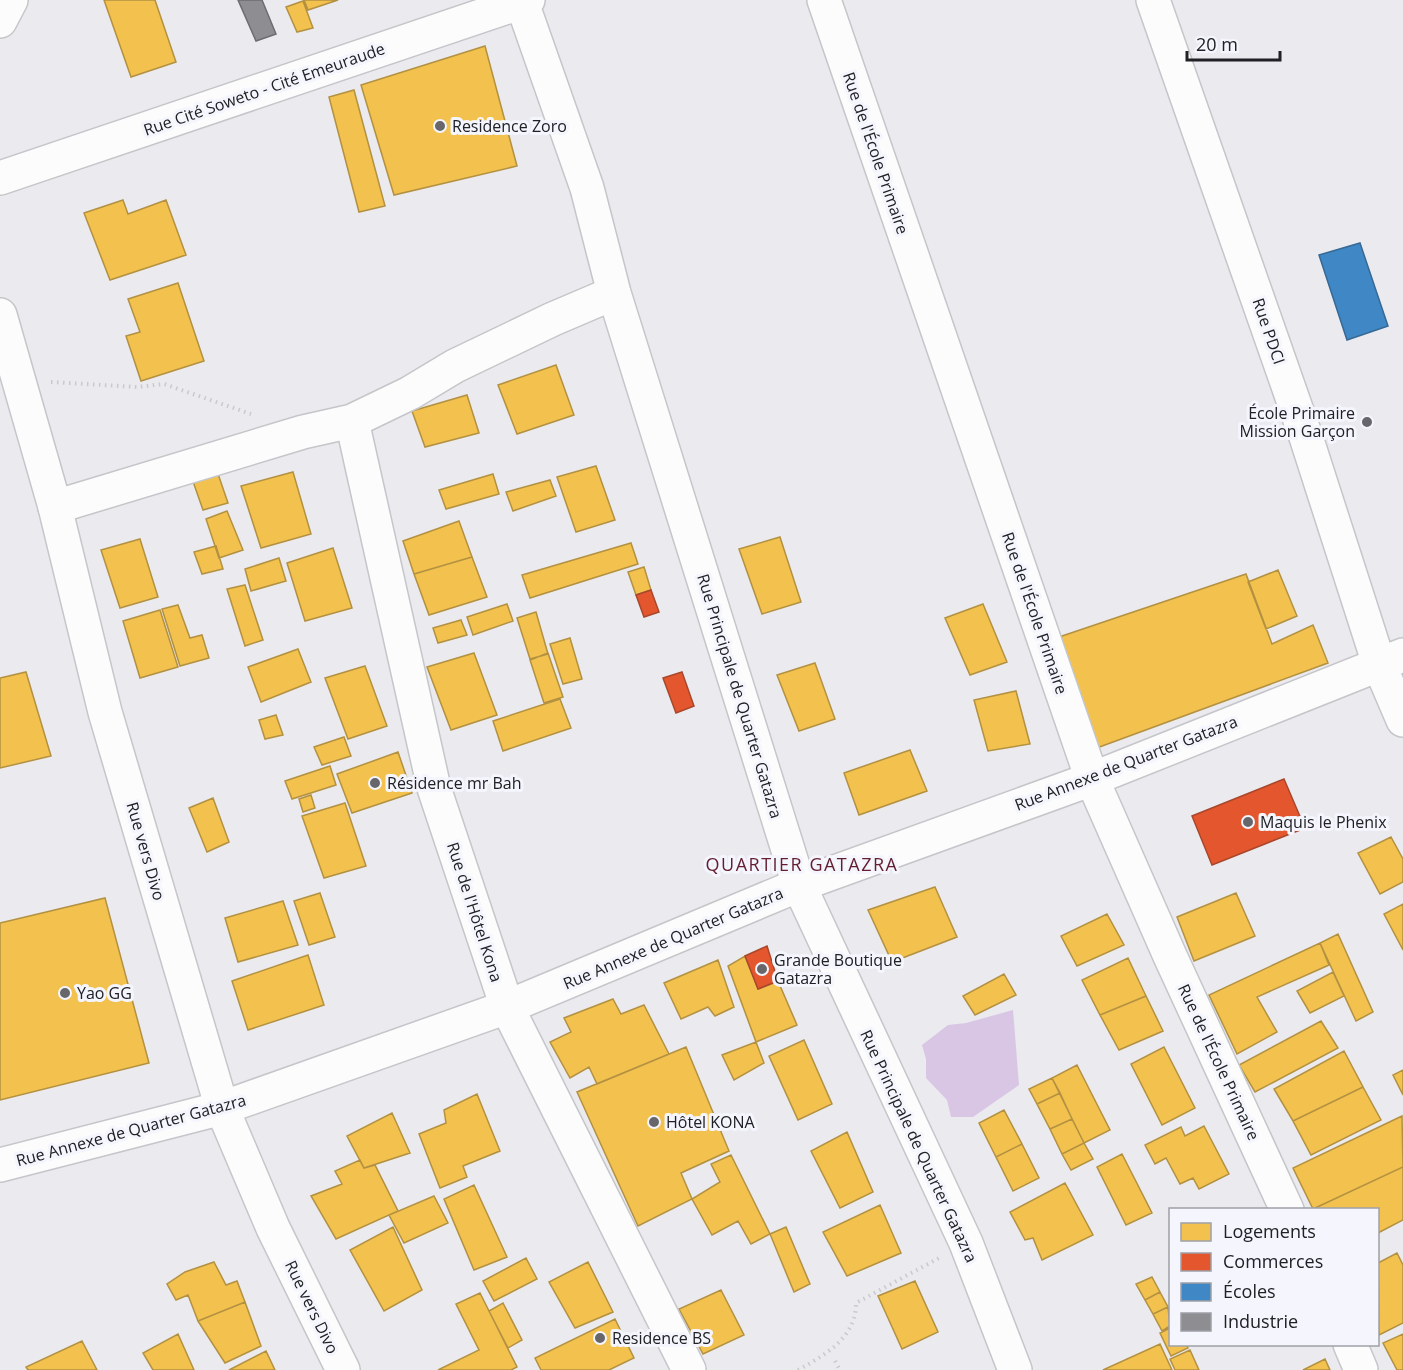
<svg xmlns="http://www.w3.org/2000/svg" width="1403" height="1370" viewBox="0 0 1403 1370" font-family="'Open Sans',sans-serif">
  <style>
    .green { fill: #d9c6e5 }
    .homes { fill: #f2c14e; stroke: #b39141; stroke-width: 1.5 }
    .shops { fill: #e4572e; stroke: #a9472b; stroke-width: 1.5 }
    .schools { fill: #3f88c5; stroke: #366995; stroke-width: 1.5 }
    .industry { fill: #8d8d92; stroke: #6c6d71; stroke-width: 1.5 }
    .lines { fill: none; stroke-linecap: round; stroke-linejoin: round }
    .street-casing { stroke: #c5c6c9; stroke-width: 36 }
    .secondary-casing { stroke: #c5c6c9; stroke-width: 36 }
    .path { stroke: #c9cacc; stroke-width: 4; stroke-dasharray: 1.5 4.5; stroke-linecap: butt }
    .street { stroke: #fcfcfd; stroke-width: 33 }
    .secondary { stroke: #fcfcfd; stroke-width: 33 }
    .poi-dot { fill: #67676b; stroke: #f4f5fd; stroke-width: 2 }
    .labels { text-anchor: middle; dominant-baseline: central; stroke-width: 6; stroke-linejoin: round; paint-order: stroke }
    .street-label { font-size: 16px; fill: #202124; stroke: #f4f5fd }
    .poi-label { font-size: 16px; fill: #202124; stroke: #f4f5fd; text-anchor: start }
    .neighbourhood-label { font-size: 18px; letter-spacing: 1.5px; fill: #631e2f; stroke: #f4f5fd }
  </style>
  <rect width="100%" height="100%" fill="#eaeaef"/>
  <path class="green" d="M1013,1010L1019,1085L973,1117H951L947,1100L926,1078V1059L922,1045L948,1025L966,1023Z"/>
  <path class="homes" d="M104,0H155L176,62L131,77Z
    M304,0H338L308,10Z
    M303,1L313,28L297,32L286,7Z
    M485,46L517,166L394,195L361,85Z
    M354,90L385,206L359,212L329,97Z
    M123,200L128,214L166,200L186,255L110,280L84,213Z
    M178,283L204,361L141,381L126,336L140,332L128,299Z
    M556,365L574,415L517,434L498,385Z
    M467,395L479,433L425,447L412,411Z
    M215,465L228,503L203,510L190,473Z
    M596,466L615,520L576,532L557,477Z
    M293,472L311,534L261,548L241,486Z
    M493,474L499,494L446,509L439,490Z
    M550,480L556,496L513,511L506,492Z
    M227,511L243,550L219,558L206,519Z
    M459,521L472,557L414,574L403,541Z
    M780,537L801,602L762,614L739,549Z
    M140,539L158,597L120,608L101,550Z
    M631,543L638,564L530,598L522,575Z
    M216,546L223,569L202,574L194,552Z
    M333,548L352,608L305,621L287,563Z
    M472,557L487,597L429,615L414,574Z
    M279,558L286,581L251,591L245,569Z
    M644,567L651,590L636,595L628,572Z
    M1278,570L1297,616L1266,629L1248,582Z
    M1246,574L1272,644L1313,625L1328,663L1094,749L1056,638Z
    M245,585L263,640L245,646L227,589Z
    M507,604L513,621L473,635L467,617Z
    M983,604L1007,662L970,675L945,618Z
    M178,605L190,638L202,635L209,658L180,666L162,609Z
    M160,610L178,667L140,678L123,621Z
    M536,612L548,654L530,659L517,618Z
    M461,620L467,635L438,643L433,628Z
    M570,638L582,679L563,684L550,644Z
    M298,649L311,682L261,702L248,667Z
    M474,653L497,715L451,730L427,667Z
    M548,653L563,697L544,703L530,660Z
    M815,663L835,719L799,731L777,675Z
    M365,666L387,726L348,739L325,678Z
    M26,672L51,756L0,768V678Z
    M1016,691L1030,744L988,751L974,700Z
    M560,699L571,728L503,751L493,721Z
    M276,715L283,735L265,739L259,720Z
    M344,737L351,756L322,765L314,747Z
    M910,750L927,791L859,815L844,773Z
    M398,752L412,793L352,813L337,774Z
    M330,766L336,785L292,799L285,781Z
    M311,795L315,808L303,812L299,799Z
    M213,798L229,842L207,852L189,808Z
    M345,803L366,866L324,878L302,816Z
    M1391,837L1403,859V882L1380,894L1358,853Z
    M935,887L957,937L892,962L868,910Z
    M320,893L335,937L309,945L294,901Z
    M1236,893L1255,936L1194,961L1177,917Z
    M105,898L149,1063L0,1100V923Z
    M283,901L298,945L238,962L225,918Z
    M1403,904V950L1384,914Z
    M1107,914L1124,945L1077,966L1061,936Z
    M1338,934L1373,1012L1356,1021L1320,943Z
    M1320,943L1329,965L1257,997L1277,1032L1237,1054L1209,995Z
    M308,955L324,1005L248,1030L232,981Z
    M745,956L758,989L778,981L797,1025L756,1042L728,966Z
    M1128,958L1146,996L1100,1015L1082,980Z
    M718,960L734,1007L715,1016L708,1007L681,1019L664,983Z
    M1333,972L1344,996L1310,1013L1297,991Z
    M1004,974L1016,995L975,1015L963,996Z
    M1146,996L1163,1031L1119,1050L1100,1015Z
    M613,999L621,1014L644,1005L669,1054L597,1084L589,1067L570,1078L550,1042L571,1032L564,1018Z
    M1321,1021L1338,1048L1255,1092L1239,1065Z
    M804,1040L832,1104L798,1120L769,1056Z
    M756,1042L764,1063L734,1080L722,1055Z
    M686,1047L729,1151L681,1173L692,1199L638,1226L577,1092Z
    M1164,1047L1195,1108L1162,1125L1131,1064Z
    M1344,1051L1363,1087L1293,1121L1274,1089Z
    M1077,1065L1110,1130L1084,1143L1052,1078Z
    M1403,1070V1095L1393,1075Z
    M1052,1078L1060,1093L1037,1104L1029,1089Z
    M1363,1087L1381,1120L1311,1155L1293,1121Z
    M1060,1093L1072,1119L1050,1129L1037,1104Z
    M477,1094L500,1151L463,1166L467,1177L440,1188L419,1134L446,1123L444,1110Z
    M1004,1110L1022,1144L996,1157L979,1123Z
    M392,1113L410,1153L364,1168L347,1136Z
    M1402,1116L1403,1167L1313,1209L1293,1168Z
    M1072,1119L1084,1143L1062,1154L1050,1129Z
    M1204,1126L1229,1174L1199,1189L1193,1178L1180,1184L1166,1158L1155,1164L1145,1145L1181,1127L1185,1136Z
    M847,1132L873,1192L840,1208L811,1151Z
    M1084,1143L1093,1159L1071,1170L1062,1154Z
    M1022,1144L1039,1178L1013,1191L996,1157Z
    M1122,1154L1152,1213L1126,1225L1097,1167Z
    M731,1155L770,1234L751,1244L738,1221L712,1235L692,1199L720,1182L711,1164Z
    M360,1160L364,1168L375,1165L398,1211L336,1239L311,1196L342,1184L335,1171Z
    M1403,1167V1220L1378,1233V1210L1313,1209Z
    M1065,1183L1093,1235L1042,1260L1033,1238L1025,1240L1010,1212Z
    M474,1185L507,1257L474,1270L444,1199Z
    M434,1196L448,1223L404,1243L389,1215Z
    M880,1205L901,1253L847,1276L823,1232Z
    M393,1227L422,1290L384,1311L350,1250Z
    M786,1227L810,1284L794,1292L770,1234Z
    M1397,1253L1403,1265V1323L1379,1335L1378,1263Z
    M526,1258L537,1279L494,1301L483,1281Z
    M214,1262L226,1285L237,1281L245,1302L198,1321L188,1295L176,1300L167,1284L185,1272Z
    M588,1262L613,1312L575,1328L549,1282Z
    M1152,1277L1160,1292L1145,1300L1136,1284Z
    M915,1281L938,1332L902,1349L878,1296Z
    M721,1290L744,1335L703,1354L679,1309Z
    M1160,1292L1168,1307L1153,1314L1145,1300Z
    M480,1293L517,1367L511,1370H438L479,1350L456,1304Z
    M245,1302L261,1346L225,1363L198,1321Z
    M503,1303L522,1340L508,1348L489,1311Z
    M1168,1307L1170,1326L1162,1331L1153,1314Z
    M615,1319L634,1358L609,1370H541L535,1358Z
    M1170,1328V1344H1186L1188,1348L1171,1356L1160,1333Z
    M178,1334L194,1370H153L143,1353Z
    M1403,1334V1370H1397L1383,1343Z
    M82,1341L97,1370H28L26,1367Z
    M1160,1344L1172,1370H1103Z
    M1190,1350L1199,1370H1175L1170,1359Z
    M266,1351L275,1370H229Z
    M1325,1359L1330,1370H1303Z"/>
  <path class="shops" d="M651,590L659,612L644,617L636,595Z
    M682,672L694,706L676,713L663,678Z
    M1284,779L1305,828L1212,865L1192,816Z
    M767,946L778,981L758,989L745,956Z"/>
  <path class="schools" d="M1360,243L1388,326L1347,340L1319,255Z"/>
  <path class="industry" d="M238,0H262L276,34L256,41Z"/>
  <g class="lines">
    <g class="street-casing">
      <path id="street" d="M521,0L587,188L614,293L799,885L966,1243L1015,1370
        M824,0L1092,779L1170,956L1287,1210
        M1153,0L1306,437L1379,664L1403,720
        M0,21L11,0
        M0,178L528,0
        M352,421L434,788L507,1007L689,1370
        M55,507L303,432L352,421L410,393L455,366L553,319L614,293
        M0,1165L222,1108L507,1007L799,885L1092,779L1403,655
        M1350,1344L1361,1370"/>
    </g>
    <g class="secondary-casing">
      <path id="secondary" d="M0,315L55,507L105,712L222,1108L273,1228L343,1370"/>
    </g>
    <path class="path" d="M51,382L137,387L164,384L251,414
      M835,1361L840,1370
      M798,1370C825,1355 856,1338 856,1303L939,1258"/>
    <use href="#street" class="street"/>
    <use href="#secondary" class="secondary"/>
  </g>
  <g class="poi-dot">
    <circle cx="440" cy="126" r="6"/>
    <circle cx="1367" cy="422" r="6"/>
    <circle cx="375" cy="783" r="6"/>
    <circle cx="1248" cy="822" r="6"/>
    <circle cx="762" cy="969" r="6"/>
    <circle cx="65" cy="993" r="6"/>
    <circle cx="654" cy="1122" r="6"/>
    <circle cx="600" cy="1338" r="6"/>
  </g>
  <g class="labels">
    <g class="street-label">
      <text transform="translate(264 89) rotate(-19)">Rue Cité Soweto - Cité Emeuraude</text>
      <text transform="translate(876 153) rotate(71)">Rue de l'École Primaire</text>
      <text transform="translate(1269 331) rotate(71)">Rue PDCI</text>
      <text transform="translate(1035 613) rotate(71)">Rue de l'École Primaire</text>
      <text transform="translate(740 696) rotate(73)">Rue Principale de Quarter Gatazra</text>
      <text transform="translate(1126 763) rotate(-21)">Rue Annexe de Quarter Gatazra</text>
      <text transform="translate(146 851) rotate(74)">Rue vers Divo</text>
      <text transform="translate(475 912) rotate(72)">Rue de l'Hôtel Kona</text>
      <text transform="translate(673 938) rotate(-23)">Rue Annexe de Quarter Gatazra</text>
      <text transform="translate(1219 1062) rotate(65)">Rue de l'École Primaire</text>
      <text transform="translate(131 1130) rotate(-15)">Rue Annexe de Quarter Gatazra</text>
      <text transform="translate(919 1146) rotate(65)">Rue Principale de Quarter Gatazra</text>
      <text transform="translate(312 1307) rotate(64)">Rue vers Divo</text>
    </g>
    <g class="poi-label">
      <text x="452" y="126">Residence Zoro</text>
      <text x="1355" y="413" text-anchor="end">École Primaire<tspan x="1355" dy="18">Mission Garçon</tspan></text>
      <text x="387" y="783">Résidence mr Bah</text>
      <text x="1260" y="822">Maquis le Phenix</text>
      <text x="774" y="960">Grande Boutique<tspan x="774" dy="18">Gatazra</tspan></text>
      <text x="77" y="993">Yao GG</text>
      <text x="666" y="1122">Hôtel KONA</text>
      <text x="612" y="1338">Residence BS</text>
    </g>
    <g class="neighbourhood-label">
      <text x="802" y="864">QUARTIER GATAZRA</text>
    </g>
  </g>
  <rect x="1169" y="1208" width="210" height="138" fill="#f4f5fd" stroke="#9fa0a6" stroke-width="1.5"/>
  <rect x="1181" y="1223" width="30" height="18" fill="#f2c14e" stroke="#9fa0a6" stroke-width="1.5"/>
  <text x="1223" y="1238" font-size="18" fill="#202124">Logements</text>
  <rect x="1181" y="1253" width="30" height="18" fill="#e4572e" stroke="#9fa0a6" stroke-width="1.5"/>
  <text x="1223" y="1268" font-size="18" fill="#202124">Commerces</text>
  <rect x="1181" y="1283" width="30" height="18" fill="#3f88c5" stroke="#9fa0a6" stroke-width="1.5"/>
  <text x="1223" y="1298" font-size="18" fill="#202124">Écoles</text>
  <rect x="1181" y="1313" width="30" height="18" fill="#8d8d92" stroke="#9fa0a6" stroke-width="1.5"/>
  <text x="1223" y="1328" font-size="18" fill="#202124">Industrie</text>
  <path d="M1187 51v9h93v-9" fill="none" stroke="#202124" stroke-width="3"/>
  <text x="1196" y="51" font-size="18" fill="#202124" stroke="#f4f5fd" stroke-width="4.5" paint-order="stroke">20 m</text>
</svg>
